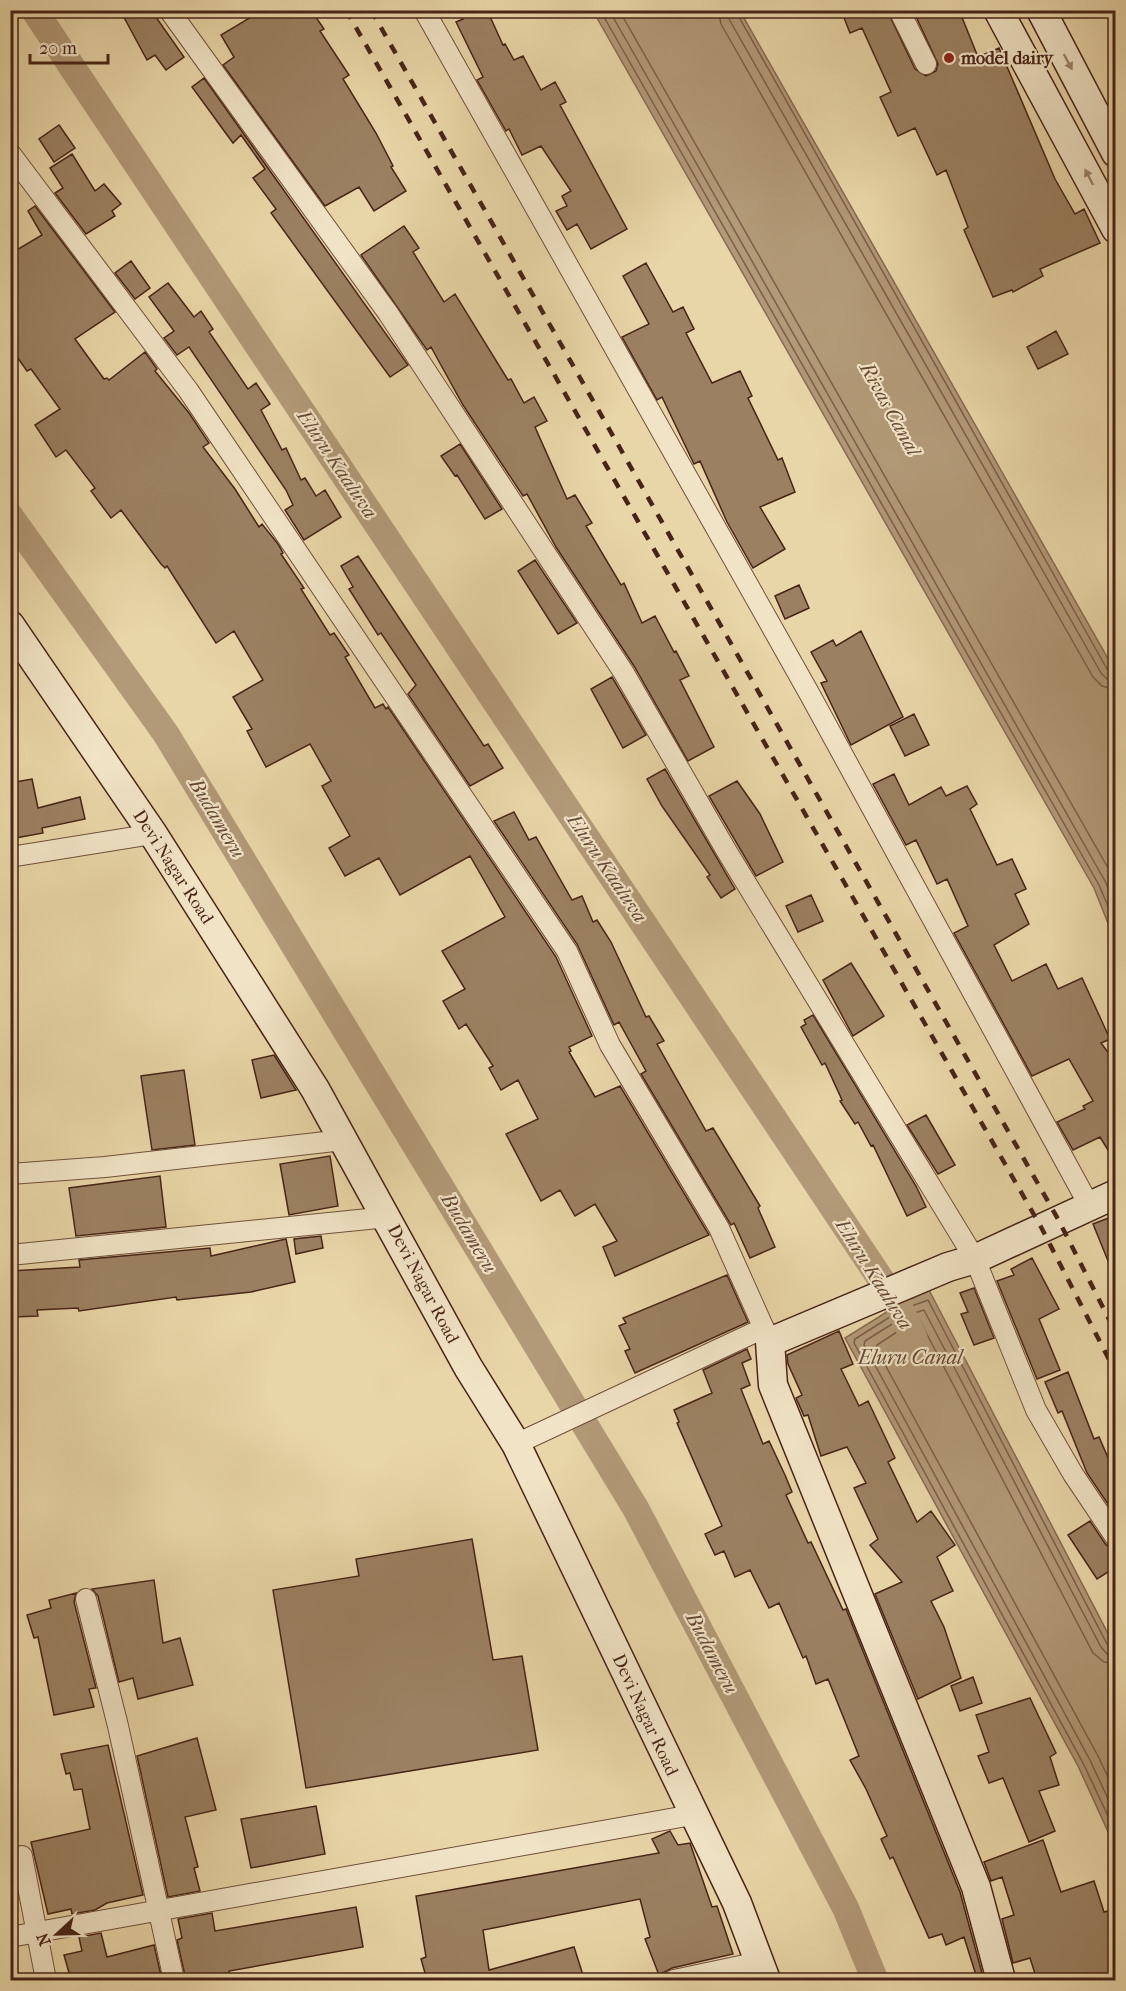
<svg xmlns="http://www.w3.org/2000/svg" width="1126" height="1991" viewBox="0 0 1126 1991" font-family="'IM FELL French Canon',serif">
  <style>
    .water { fill: #b29977; stroke: #876a51; stroke-width: 1.5 }
    .lines { fill: none; stroke-linecap: round; stroke-linejoin: round }
    .shore { stroke: #7c5e47; stroke-width: 1.5 }
    .canal { stroke: #b29977; stroke-width: 27 }
    .building { fill: #9b8162; stroke: #472417; stroke-width: 1.5 }
    .street-casing { stroke: #70503b; stroke-width: 22 }
    .secondary-casing { stroke: #472417; stroke-width: 31 }
    .street { stroke: #f1e4c6; stroke-width: 20 }
    .secondary { stroke: #f1e4c6; stroke-width: 28 }
    .rail { stroke: #472417; stroke-width: 4.5; stroke-dasharray: 10 10; stroke-linecap: butt }
    .oneway { fill: #9c846e }
    .poi-dot { fill: #8f2418; stroke: #f1e4c6; stroke-width: 2 }
    .labels { text-anchor: middle; dominant-baseline: central; stroke-width: 4.5; stroke-linejoin: round; paint-order: stroke }
    .poi-label { font-size: 18px; font-weight: bold; fill: #472417; stroke: #f1e4c6; text-anchor: start }
    .street-label { font-size: 18px; fill: #472417; stroke: #f1e4c6 }
    .water-label { font-size: 20px; font-style: italic; fill: #674734; stroke: #f1e4c6 }
  </style>
  <rect width="100%" height="100%" fill="#e9d6a8"/>
  <filter id="stains"><feTurbulence type="fractalNoise" baseFrequency=".00333" numOctaves="4"/><feColorMatrix values="0 0 0 0 .2 0 0 0 0 .09 0 0 0 0 .02 0 0 0 .5 -.17"/></filter>
  <radialGradient id="worn" r=".72"><stop offset=".6" stop-color="#630" stop-opacity="0"/><stop offset="1" stop-color="#630" stop-opacity=".3"/></radialGradient>
  <path class="water" d="M593,11H740L1115,671V941L1094,888Z
    M929,1290L1115,1647V1847L1078,1766L845,1338L898,1305Z"/>
  <g class="lines">
    <path class="shore" d="M600,10L1099,885L1116,925
      M609,10L1105,881L1116,906
      M619,10L1116,882
      M718,10L721,24L1093,677L1102,686L1116,690
      M727,10L729,19L1101,673L1107,679L1116,681
      M735,10L1107,669L1116,673
      M1116,1648L1107,1644L928,1300L901,1310L855,1339L854,1343L1083,1763L1116,1833
      M1116,1655L1107,1654L1101,1647L924,1310L905,1316L865,1341L864,1345L1090,1760L1116,1816
      M1116,1664L1104,1662L1093,1653L920,1321L909,1324L877,1345L876,1348L1098,1756L1116,1794"/>
    <path class="canal" d="M34,10L898,1305L914,1338
      M10,516L166,734L636,1509L846,1909L875,1980"/>
  </g>
  <path class="building" d="M120,10H151L184,57L166,70L155,55L147,60Z
    M263,10H311L324,29L320,31L349,75L343,79L376,133L393,166L391,167L406,191L374,211L359,187L325,206L223,65L234,57L221,35Z
    M459,10H487L503,45L505,44L514,60L523,56L541,90L555,82L566,102L560,105L627,229L591,249L577,224L567,230L556,211L567,206L562,196L571,191L541,146L522,155L509,129L506,131L477,80L483,77L456,22L463,19Z
    M841,10H887L915,69L926,76L936,71L938,64L913,10H959L978,57L999,48L1055,179L1075,214L1084,209L1100,243L1040,269L1043,276L1013,292L1012,290L993,297L964,230L968,227L946,170L937,175L915,128L898,136L880,97L891,92L862,28L850,33Z
    M204,78L408,365L390,377L271,213L276,209L253,178L265,169L241,135L233,143L192,87Z
    M59,125L75,148L54,162L39,139Z
    M72,154L95,191L104,184L121,204L112,211L115,216L86,234L55,193L63,188L50,168Z
    M35,206L115,312L75,339L104,379L107,378L109,380L145,352L157,369L155,371L189,413L209,443L203,447L235,489L259,527L262,524L278,544L283,553L281,554L304,588L301,589L330,635L334,633L349,655L345,657L375,708L383,704L386,709L388,707L556,957L592,1036L569,1047L571,1051L569,1052L595,1097L620,1086L709,1235L615,1276L603,1247L617,1241L595,1204L575,1216L560,1190L541,1201L506,1134L538,1119L518,1080L501,1090L489,1068L493,1066L466,1024L459,1029L443,1001L465,989L442,951L505,917L470,856L400,895L379,858L345,876L329,848L350,836L322,786L331,781L310,744L266,767L247,731L252,729L233,697L263,680L234,631L216,643L167,566L165,568L161,564L121,510L111,518L91,491L95,488L66,450L56,457L35,425L60,409L31,369L27,371L10,347V254L42,235L28,211Z
    M404,226L419,248L413,252L444,302L455,294L508,380L511,379L524,403L534,397L547,421L535,427L567,499L575,495L592,523L586,526L621,585L624,583L642,623L655,616L674,652L676,651L689,676L680,680L714,747L688,761L634,666L556,547L527,494L523,496L463,405L431,347L427,350L361,255Z
    M131,261L150,288L135,299L115,273Z
    M646,263L673,312L683,307L694,329L686,333L712,383L740,371L752,396L748,398L778,460L782,458L795,492L760,507L785,549L753,568L727,522L700,461L694,464L662,397L657,400L622,337L649,324L623,276Z
    M168,283L194,317L201,311L213,329L209,332L248,389L256,383L270,404L261,410L282,450L286,448L301,480L305,478L316,496L325,490L341,517L304,540L285,510L293,505L286,490L189,347L177,355L164,338L174,331L149,297Z
    M1056,331L1068,354L1038,369L1027,347Z
    M460,444L502,509L485,519L457,475L455,476L441,456Z
    M358,556L484,746L488,744L503,768L470,786L408,694L416,685L381,633L378,635L349,589L353,587L341,566Z
    M535,560L577,623L558,634L518,571Z
    M799,585L809,608L785,619L775,596Z
    M861,631L903,717L851,745L821,683L827,681L811,652L833,640L836,646Z
    M612,677L646,735L623,748L591,689Z
    M914,714L929,745L905,756L890,726Z
    M665,769L735,889L721,898L707,877L710,875L662,806L647,779Z
    M894,774L909,805L941,787L946,796L967,786L977,804L970,809L997,865L1012,859L1026,889L1015,894L1029,924L994,945L1012,981L1046,964L1058,989L1082,978L1110,1039L1101,1043L1116,1063V1163L1100,1137L1073,1150L1057,1122L1085,1109L1083,1106L1093,1101L1069,1059L1032,1076L954,933L968,926L947,879L937,884L916,840L906,845L873,784Z
    M32,779L38,808L80,797L85,819L42,828L43,833L10,839V783Z
    M737,781L760,814L783,862L756,876L709,796Z
    M514,812L529,840L536,837L572,900L582,896L593,922L597,920L611,942L646,1017L649,1016L664,1041L657,1044L706,1131L713,1128L760,1206L758,1208L775,1247L750,1258L734,1223L731,1225L641,1074L646,1071L619,1022L614,1025L577,944L494,821Z
    M811,895L823,921L798,932L786,906Z
    M851,963L884,1016L853,1036L823,980Z
    M813,1015L916,1186L926,1207L907,1216L873,1145L871,1146L858,1122L855,1124L840,1101L842,1100L825,1063L822,1065L801,1027L806,1024L804,1020Z
    M274,1055L296,1090L261,1098L252,1060Z
    M184,1070L195,1145L152,1150L141,1076Z
    M926,1115L955,1165L938,1174L907,1125Z
    M330,1156L338,1206L289,1215L280,1164Z
    M160,1176L166,1227L76,1236L69,1188Z
    M1116,1215V1278H1115L1093,1224Z
    M321,1236L323,1248L296,1254L294,1239Z
    M286,1239L295,1282L251,1292L177,1300L176,1297L79,1311L78,1308L37,1310L38,1316L13,1317L10,1312V1271L80,1267L79,1260L210,1248L211,1256Z
    M1032,1258L1059,1309L1039,1319L1060,1370L1037,1379L997,1281L1014,1275L1011,1269Z
    M727,1275L748,1322L635,1373L625,1351L630,1349L619,1326L626,1323L623,1318Z
    M974,1288L994,1338L974,1345L961,1314L968,1312L960,1293Z
    M839,1331L853,1364L841,1369L859,1406L868,1401L895,1458L888,1462L917,1522L931,1511L955,1545L937,1557L953,1591L931,1601L944,1627L961,1678L918,1699L875,1594L902,1582L870,1545L878,1539L854,1488L866,1483L847,1447L821,1456L808,1415L804,1416L796,1398L802,1395L788,1364L787,1355Z
    M747,1349L751,1359L742,1363L750,1385L741,1389L763,1444L769,1441L785,1475L792,1492L786,1495L808,1543L811,1542L843,1610L846,1609L960,1892L982,1973L976,1975L964,1937L946,1945L942,1934L929,1938L893,1857L890,1859L881,1839L887,1836L866,1789L850,1760L859,1756L828,1679L816,1684L806,1656L803,1658L779,1603L769,1608L750,1570L735,1577L724,1551L715,1555L705,1534L722,1526L677,1423L679,1422L674,1410L712,1393L703,1370Z
    M1068,1372L1094,1439L1099,1437L1116,1476V1516L1087,1473L1062,1411L1058,1413L1045,1382Z
    M1090,1521L1106,1545L1116,1550V1567L1097,1579L1068,1535Z
    M472,1539L493,1660L522,1656L538,1750L306,1788L273,1590L359,1576L356,1559Z
    M154,1580L163,1643L180,1638L193,1685L138,1699L133,1678L119,1682L98,1596L92,1589Z
    M76,1593L74,1602L96,1688L89,1689L94,1707L54,1715L38,1637L34,1638L27,1615L51,1608L49,1600Z
    M973,1677L982,1703L960,1711L951,1686Z
    M1030,1698L1056,1753L1050,1757L1059,1785L1039,1791L1055,1831L1029,1842L1003,1778L989,1783L978,1756L989,1752L976,1715Z
    M197,1738L216,1810L185,1817L198,1867L194,1868L200,1891L168,1897L137,1756Z
    M108,1745L143,1895L107,1903L95,1910L72,1914L71,1909L48,1914L31,1842L90,1829L82,1789L74,1790L70,1773L66,1774L61,1754Z
    M316,1806L325,1854L251,1868L241,1819Z
    M670,1831L678,1845L690,1843L712,1907L717,1906L733,1954L672,1968L659,1975L645,1939L650,1937L640,1899L483,1930L489,1970L574,1947L583,1975L567,1980H427L421,1959L426,1957L416,1896L659,1853L652,1839Z
    M1043,1840L1061,1892L1094,1881L1104,1912L1116,1909V1980H1037L1030,1958L1013,1963L1002,1919L1014,1915L1002,1877L991,1881L984,1862Z
    M356,1907L363,1947L229,1971L231,1980H186L177,1940L182,1938L178,1919L212,1913L215,1931Z
    M101,1933L107,1957L154,1945L162,1980H71L64,1955L82,1951L79,1937Z"/>
  <g class="lines">
    <g class="street-casing">
      <path id="street" d="M169,10L388,313L624,673L726,850L975,1259L1036,1410L1073,1474L1116,1538
        M424,10L809,693L1089,1205
        M899,10L926,64
        M10,153L188,390L567,951L610,1045L719,1228L770,1342
        M10,857L153,834
        M10,1174L105,1167L343,1140
        M10,1255L388,1217
        M516,1444L764,1328
        M86,1599L118,1726L174,1980
        M22,1856L46,1980
        M10,1937L692,1815
        M674,1980L759,1962"/>
    </g>
    <g class="secondary-casing">
      <path id="secondary" d="M998,10L1116,229
        M1041,10L1116,153
        M10,625L153,834L315,1089L468,1367L516,1444L737,1903L766,1980
        M1001,1980L976,1887L773,1385L770,1342L948,1267L975,1259L1116,1194"/>
    </g>
    <use href="#street" class="street"/>
    <use href="#secondary" class="secondary"/>
    <path class="rail" d="M346,10L1041,1227L1116,1373
      M371,10L1058,1219L1116,1333"/>
  </g>
  <defs><path id="oneway-solid" d="M-6-.8H1V-3.2L6.5 0L1 3.2V.8H-6Z" transform="scale(1.5)"/></defs>
  <g class="oneway">
    <use href="#oneway-solid" transform="translate(1068 62) rotate(62)"/>
    <use href="#oneway-solid" transform="translate(1089 177) rotate(-117)"/>
  </g>
  <circle class="poi-dot" cx="949" cy="58" r="6"/>
  <g class="labels">
    <g class="poi-label">
      <text x="961" y="58">model dairy</text>
    </g>
    <g class="street-label">
      <text transform="translate(173 867) rotate(57)">Devi Nagar Road</text>
      <text transform="translate(423 1284) rotate(62)">Devi Nagar Road</text>
      <text transform="translate(645 1715) rotate(65)">Devi Nagar Road</text>
    </g>
    <g class="water-label">
      <text transform="translate(890 409) rotate(61)">Rivas Canal</text>
      <text transform="translate(337 464) rotate(56)">Eluru Kaaluva</text>
      <text transform="translate(217 818) rotate(59)">Budameru</text>
      <text transform="translate(607 868) rotate(56)">Eluru Kaaluva</text>
      <text transform="translate(469 1233) rotate(59)">Budameru</text>
      <text transform="translate(874 1274) rotate(58)">Eluru Kaaluva</text>
      <text x="910" y="1357">Eluru Canal</text>
      <text transform="translate(712 1653) rotate(62)">Budameru</text>
    </g>
  </g>
  <rect width="1126" height="1991" fill="none" stroke="#e9d6a8" stroke-width="36"/>
  <rect x="12" y="12" width="1102" height="1967" fill="none" stroke="#472417" stroke-width="3"/>
  <rect x="18" y="18" width="1090" height="1955" fill="none" stroke="#472417" stroke-width="1.5"/>
  <g transform="translate(57 1934) rotate(248)" stroke="#f1e4c6" stroke-width="4.5" paint-order="stroke">
  <path d="M0-4.5L10 22L0 15L-10 22Z" fill="#472417"/>
  <text y="-9" font-size="16" font-weight="bold" text-anchor="middle" fill="#472417">N</text>
  </g>
  <path d="M30 54v9h78v-9" fill="none" stroke="#472417" stroke-width="3"/>
  <text x="39" y="54" font-size="18" fill="#472417" stroke="#f1e4c6" stroke-width="4.5" paint-order="stroke">20 m</text>
  <rect width="100%" height="100%" filter="url(#stains)"/>
  <rect width="100%" height="100%" fill="url(#worn)"/>
</svg>
